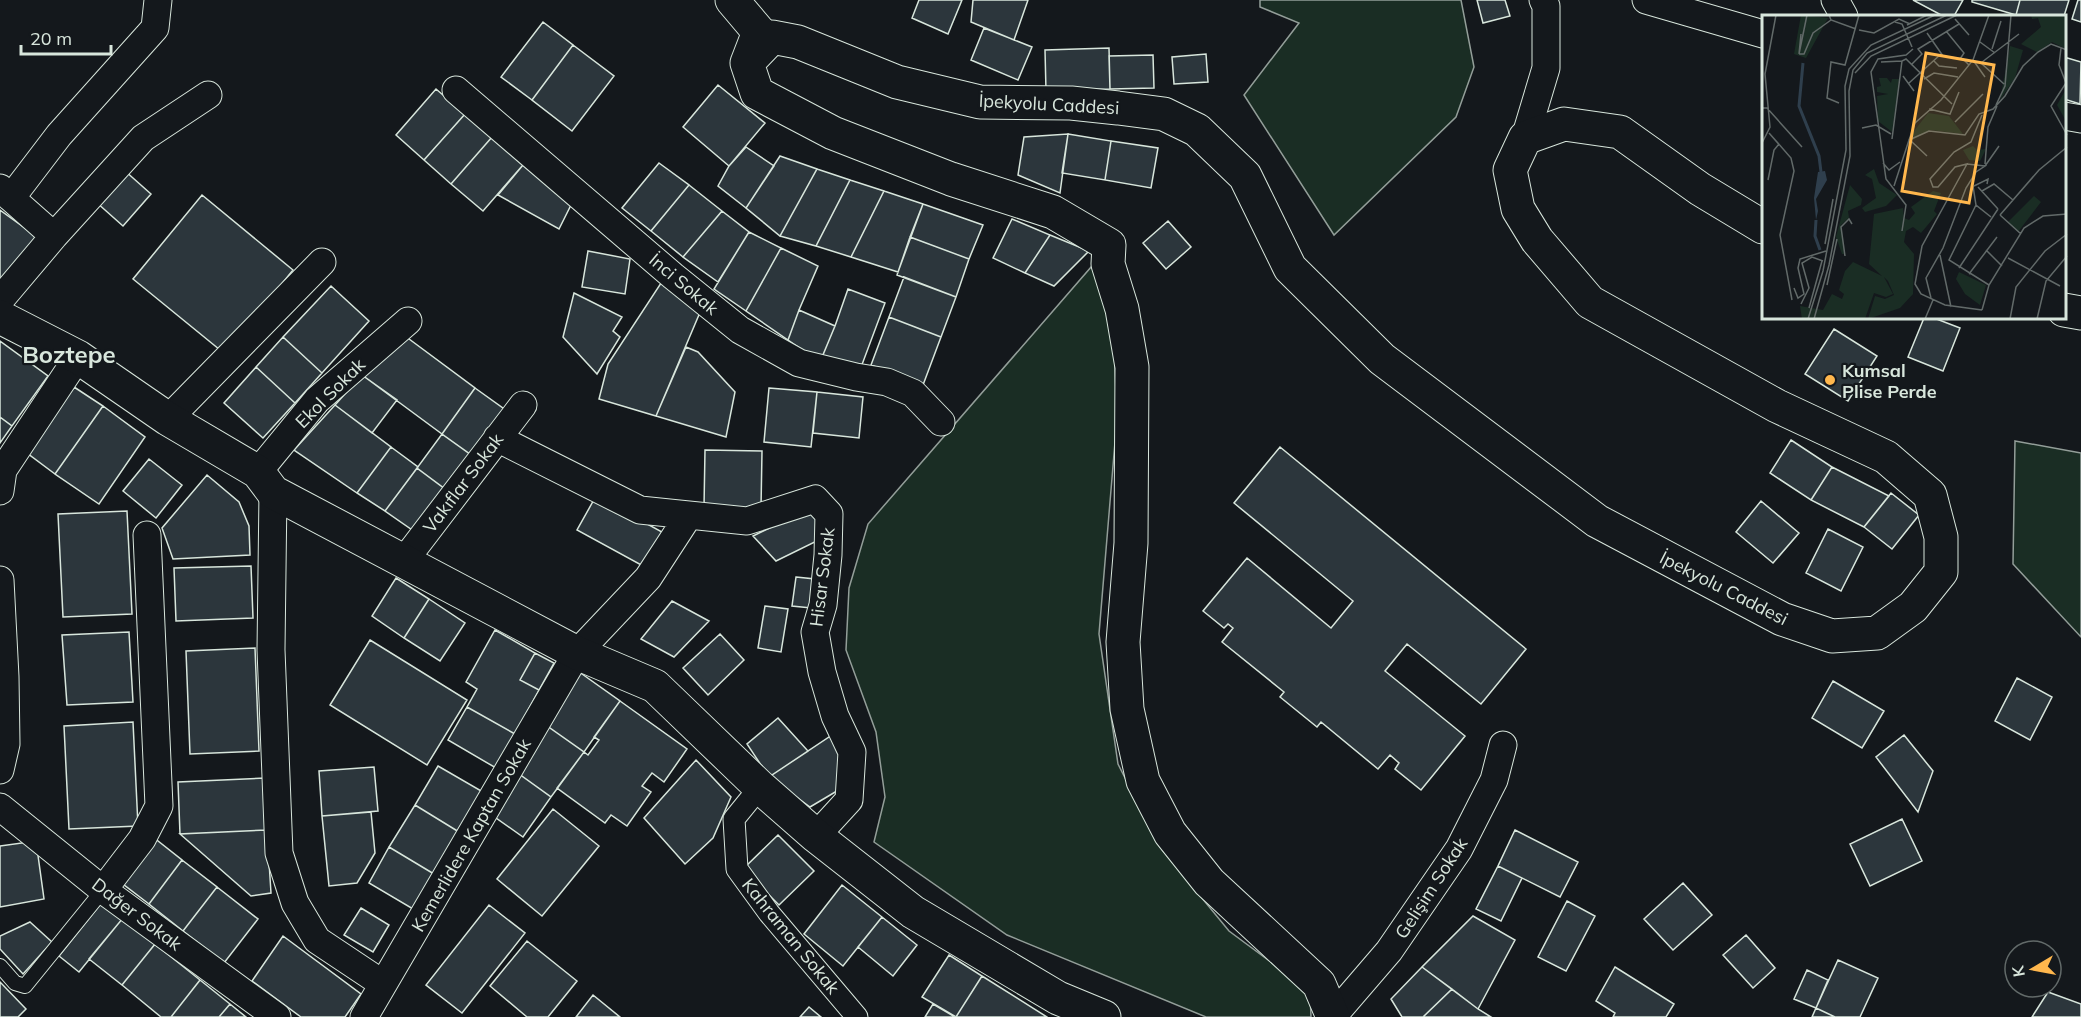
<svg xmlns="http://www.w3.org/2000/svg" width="2081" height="1017" viewBox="0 0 2081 1017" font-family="Mulish,sans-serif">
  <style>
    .green { fill: #1a2d24; stroke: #939e99; stroke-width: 1.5 }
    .building { fill: #2c363c; stroke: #d8e6dc; stroke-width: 1.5 }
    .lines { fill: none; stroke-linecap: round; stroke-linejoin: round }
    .service-casing { stroke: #d8e6dc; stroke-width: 16 }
    .pedestrian-casing { stroke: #d8e6dc; stroke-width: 23 }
    .minor-casing { stroke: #d8e6dc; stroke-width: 29 }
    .tertiary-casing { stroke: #d8e6dc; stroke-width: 35 }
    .service { stroke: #14181c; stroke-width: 14 }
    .pedestrian { stroke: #14181c; stroke-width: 21 }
    .minor { stroke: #14181c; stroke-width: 27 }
    .tertiary { stroke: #14181c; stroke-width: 33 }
    .poi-dot { fill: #ffb74d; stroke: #14181c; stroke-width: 2 }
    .labels { text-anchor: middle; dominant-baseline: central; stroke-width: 4.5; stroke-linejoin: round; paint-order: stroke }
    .street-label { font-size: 18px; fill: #d8e6dc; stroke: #14181c }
    .poi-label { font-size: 18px; font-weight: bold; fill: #d8e6dc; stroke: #14181c; text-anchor: start }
    .district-label { font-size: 24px; font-weight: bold; fill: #d8e6dc; stroke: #14181c }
    .inset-river { fill: none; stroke: #2f3f4d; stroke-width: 3 }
    .inset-road { fill: none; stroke: #626a69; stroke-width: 1.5 }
    .view { fill: #ffb74d; fill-opacity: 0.15; stroke: #ffb74d; stroke-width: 3 }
    .inset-edge { fill: none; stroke: #d8e6dc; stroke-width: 3 }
  </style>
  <rect width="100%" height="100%" fill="#14181c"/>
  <path class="green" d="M1260,0H1461L1474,67L1456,117L1334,235L1244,95L1299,23L1260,7Z
    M1092,266L1113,318L1117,418L1099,634L1118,764L1160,847L1229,931L1310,991L1311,1017H1206L1007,935L874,842L885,797L876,732L846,650L849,588L868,524Z
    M2015,441L2081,453V637L2013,564Z"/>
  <path class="building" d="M919,0H962L948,34L912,18Z
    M973,0H1028L1014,40L971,22Z
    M1477,0H1505L1510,16L1483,23Z
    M1913,0H1963L1954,16H1943Z
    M1972,0H2020L2016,15L1972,2Z
    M2020,0H2069L2064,16H2019L2016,15Z
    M2078,0H2081V22L2072,19Z
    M543,22L573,45L532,100L501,77Z
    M984,28L1032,47L1018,80L971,60Z
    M573,45L614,76L572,131L532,100Z
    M1109,48L1110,89L1046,91L1045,50Z
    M1206,54L1208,82L1174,84L1172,57Z
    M1153,55L1154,88L1110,89L1109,56Z
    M2064,57L2081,62L2080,104L2064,99Z
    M718,85L765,123L729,166L683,127Z
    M436,89L465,114L424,160L396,135Z
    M465,114L492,137L451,184L424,160Z
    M1068,134L1111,141L1105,180L1062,173Z
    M1068,134L1060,193L1018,175L1024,137Z
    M492,137L523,165L483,211L451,184Z
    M1111,141L1158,148L1151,188L1105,180Z
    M746,147L774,166L746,208L718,186L729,166Z
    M780,156L817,169L780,236L746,208Z
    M659,163L689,185L651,231L622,208Z
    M523,165L573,201L559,229L498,195Z
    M817,169L850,180L816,246L780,236Z
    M124,170L151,194L123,226L96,202Z
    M850,180L884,191L851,257L816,246Z
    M689,185L722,211L683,257L651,231Z
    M884,191L923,204L898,272L851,257Z
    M202,195L293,270L225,354L133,279Z
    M923,204L983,225L969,259L910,237Z
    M0,210L40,239L0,285Z
    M722,211L749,232L718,282L683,257Z
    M1012,219L1050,235L1025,273L993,258Z
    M1168,221L1191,247L1166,269L1143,243Z
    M749,232L781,248L746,311L714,289Z
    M1050,235L1089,251L1054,286L1025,273Z
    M910,237L969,259L956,297L897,275Z
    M781,248L818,266L799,310L788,340L746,311Z
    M588,251L630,259L625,294L582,287Z
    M904,277L956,297L941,337L889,317Z
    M663,280L701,310L656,416L599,399L608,364Z
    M331,286L369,321L322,373L283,337Z
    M848,289L885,303L860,370L820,362L835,326Z
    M574,293L622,317L613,331L620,337L597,374L563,337Z
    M799,310L835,326L820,362L788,340Z
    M889,317L941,337L923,385L871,365Z
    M1924,318H1934L1960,328L1943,371L1908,357Z
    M1834,329L1877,356L1848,401L1805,374Z
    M401,333L475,388L442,434L362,375Z
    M283,337L322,373L295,403L256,367Z
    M0,341L48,376L12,426L0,417Z
    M686,347L698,352L735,392L726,437L656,416Z
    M256,367L295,403L263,438L224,403Z
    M362,375L397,400L372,433L335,405Z
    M74,387L103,406L55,474L27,453Z
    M475,388L507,411L474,457L442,434Z
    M769,388L817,392L811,447L764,442Z
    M817,392L863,397L859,438L813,433Z
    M335,405L391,447L357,493L294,450Z
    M103,406L145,437L99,504L55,474Z
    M0,417L12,426L0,443Z
    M442,434L474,457L449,492L417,468Z
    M1791,440L1832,467L1811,500L1770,473Z
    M391,447L418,467L385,511L357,493Z
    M1280,447L1526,649L1481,704L1407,644L1385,671L1465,736L1421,790L1395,769L1399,763L1390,755L1378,769L1321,722L1317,727L1280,697L1284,692L1222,642L1233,628L1228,624L1224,628L1203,611L1247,558L1331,628L1353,601L1234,503Z
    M705,450L762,451L761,508L704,507Z
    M149,459L182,485L156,518L123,491Z
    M1832,467L1889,496L1864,527L1811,500Z
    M417,468L449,492L418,534L385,511Z
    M207,475L239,502L249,526L250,555L173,559L162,528Z
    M1891,493L1919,515L1892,549L1864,527Z
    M596,496L662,532L643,566L577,530Z
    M1761,501L1799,533L1773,563L1736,532Z
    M810,508L825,537L776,561L753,536Z
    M127,511L132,614L63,617L58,514Z
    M1828,529L1863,547L1841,591L1806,573Z
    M251,566L253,618L176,621L174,568Z
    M796,577L815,579L811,608L792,606Z
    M396,578L429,599L404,638L372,616Z
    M429,599L465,623L440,661L404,638Z
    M672,601L709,621L674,657L641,639Z
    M765,606L788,609L781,652L758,648Z
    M495,630L535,653L520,680L539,690L515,734L467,707L477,689L466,682Z
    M129,632L133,702L67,705L62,635Z
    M720,634L744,660L708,695L683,668Z
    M370,640L467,700L427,765L330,705Z
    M255,648L259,751L190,754L186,651Z
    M535,653L554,663L539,690L520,680Z
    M575,669L620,701L584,752L543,723Z
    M2017,678L2052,697L2030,740L1995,721Z
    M1833,681L1884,711L1862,748L1812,718Z
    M620,701L687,749L664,782L652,773L642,786L651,792L627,826L611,815L605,823L557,788L584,752L588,755L599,740L594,737Z
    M467,707L515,734L496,768L448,740Z
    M778,718L808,751L769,777L747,744Z
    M133,722L138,826L69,829L64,726Z
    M543,723L584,752L551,797L515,771Z
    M838,731L847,785L810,807L769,777Z
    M1904,735L1933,771L1918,812L1876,757Z
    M696,760L731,797L713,838L685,864L644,818Z
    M438,766L483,792L459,832L415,805Z
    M374,767L378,811L322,816L319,771Z
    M515,771L551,797L523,837L489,813Z
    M265,778L267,830L180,834L178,782Z
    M415,805L459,832L434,874L389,847Z
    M553,809L599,846L542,916L497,879Z
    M371,812L375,853L357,883L329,886L322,816Z
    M1902,819L1922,861L1870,886L1850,844Z
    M267,830L271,893L251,896L180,834Z
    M1515,830L1578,862L1560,897L1498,866Z
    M778,835L814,871L779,905L743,869Z
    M153,837L182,860L149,904L119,881Z
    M36,841L44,899L0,907V846Z
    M389,847L434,874L413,909L369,883Z
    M182,860L217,887L183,931L149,904Z
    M1498,866L1522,878L1501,921L1476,909Z
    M1683,883L1712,915L1673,950L1644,919Z
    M842,885L882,917L843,966L804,934Z
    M217,887L258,919L224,963L183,931Z
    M1567,901L1595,916L1566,971L1538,957Z
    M102,902L123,918L79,972L59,956Z
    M489,905L525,933L462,1013L426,985Z
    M361,908L389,925L373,952L344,935Z
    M1473,916L1515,940L1478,1009L1422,967Z
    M882,917L917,945L893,976L858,947Z
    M123,918L155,944L122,985L89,959Z
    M30,922L52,942L23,974L0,949V936Z
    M1746,935L1775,968L1753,988L1723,955Z
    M283,936L361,994L345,1017H301L252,981Z
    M527,941L577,981L548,1017H527L490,986Z
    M155,944L200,980L171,1017H161L122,985Z
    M949,955L982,976L956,1017L922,997Z
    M1838,960L1878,978L1860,1017H1835L1816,1008Z
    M1422,967L1452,989L1423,1017H1402L1391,999Z
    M1615,967L1674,1004L1666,1017H1613L1615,1013L1596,1001Z
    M1807,970L1828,980L1816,1008L1794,999Z
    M982,976L1047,1017H956Z
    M200,980L230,1004L219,1017H171Z
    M0,982L26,1009L18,1017H0Z
    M1452,989L1478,1009L1491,1017H1423Z
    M2048,992L2081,1004V1017H2032Z
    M593,995L620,1017H576Z
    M230,1004L246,1017H219Z
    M933,1004L955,1017H925Z
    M809,1007L821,1017H800Z
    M1816,1008L1835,1017H1812Z"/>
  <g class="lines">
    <g class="service-casing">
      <path id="service" d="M0,966L15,983L25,986L103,890"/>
    </g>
    <g class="pedestrian-casing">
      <path id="pedestrian" d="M760,787L734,819L737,869L769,913L857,1017"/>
    </g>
    <g class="minor-casing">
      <path id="minor" d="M1646,0L1763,34
        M1835,0L1844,16
        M456,90L673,276L740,330L799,363L856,377L887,382L913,393L941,422
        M2064,116L2081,119
        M1525,138L1546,68V6L1543,0
        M0,188L11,198L59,135L155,28L158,0
        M11,198L54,236
        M0,300L54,236L143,138L208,95
        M168,419L322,262
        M497,438L640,510L747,521L815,499L829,514L828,555L823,605L815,632L822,672L835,716L852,752L849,800L816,836
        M258,472L317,400L408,321
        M0,491L3,470L78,357
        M273,492L271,650L279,853L295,903L317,940L383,984
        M404,561L523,405
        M0,580L5,677L6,744L0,770
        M0,807L103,890L277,1017
        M103,890L142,839L159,806L147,535
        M1334,1015L1389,951L1459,849L1494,780L1503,745
        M364,1017L577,653L648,578L689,515"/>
    </g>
    <g class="tertiary-casing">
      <path id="tertiary" d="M732,0L759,32L747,63L757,93L833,133L951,179L1053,212L1109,245L1108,264L1122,309L1132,367L1131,543L1123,642L1127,709L1143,781L1170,833L1209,882L1319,984L1333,1017
        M747,63L772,37L798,42L897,82L980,102L1071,103L1118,108L1164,114L1197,130L1245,176L1290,268L1382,359L1597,521L1782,619L1832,636L1877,633L1913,607L1941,572V537L1930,495L1886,457L1777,406L1590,302L1537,240L1518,209L1510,170L1525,138L1564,124L1620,132L1700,189L1763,227
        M2064,310L2081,313
        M0,317L78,357L168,419L258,472L273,492L577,653L655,686L760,787L816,836L913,912L1058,998L1104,1017"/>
    </g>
    <use href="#service" class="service"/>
    <use href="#pedestrian" class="pedestrian"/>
    <use href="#minor" class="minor"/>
    <use href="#tertiary" class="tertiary"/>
  </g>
  <circle class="poi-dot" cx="1830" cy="380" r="6"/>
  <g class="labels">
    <g class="street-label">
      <text transform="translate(1049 104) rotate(3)">İpekyolu Caddesi</text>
      <text transform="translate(684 284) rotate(40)">İnci Sokak</text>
      <text transform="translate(330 393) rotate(-45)">Ekol Sokak</text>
      <text transform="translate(463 483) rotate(-53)">Vakıflar Sokak</text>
      <text transform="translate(822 577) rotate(-83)">Hisar Sokak</text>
      <text transform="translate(1724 588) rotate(27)">İpekyolu Caddesi</text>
      <text transform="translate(471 835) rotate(-60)">Kemerlidere Kaptan Sokak</text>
      <text transform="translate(1431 888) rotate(-57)">Gelişim Sokak</text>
      <text transform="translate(137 914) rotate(37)">Dağer Sokak</text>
      <text transform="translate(791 936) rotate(51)">Kahraman Sokak</text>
    </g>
    <g class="poi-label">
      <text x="1842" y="370">Kumsal<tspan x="1842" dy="21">Plise Perde</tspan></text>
    </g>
    <g class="district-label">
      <text x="69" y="354">Boztepe</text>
    </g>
  </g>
  <g transform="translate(1762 15)">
    <rect width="304" height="304" fill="#14181c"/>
    <path d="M39,0L66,3L44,43L32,39ZM269,0H304V34L290,27L275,37L259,29L279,12L276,3L270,4ZM248,31L261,35L253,63L238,85ZM117,63H125L129,68L130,64H137L130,117L116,106L115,81L126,79L115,77V72L119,71ZM304,74V106L295,90ZM166,98L187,101L201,119L168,115L151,125L149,120ZM211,131L215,135L224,134L218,146L207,145L201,135ZM112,154L117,168L135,180L124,191L103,197L100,193L114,183L110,164L103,160ZM88,170L100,184L99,190L86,196L87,203L79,210L83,239H80L74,222ZM171,176L179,178L172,196L175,199L159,218L151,212L144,216L142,227L152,239L151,279L138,293L106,304L113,281L123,284L132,280L126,266L122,262L131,279L124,282L112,278L103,304H40L38,291L61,295L70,279L80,284L82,279L77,275L83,256L91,247L120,261L107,249L112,199L141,193L142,203L147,205L153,198L149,192ZM272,181L279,187L256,217L246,207ZM197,257L224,270L218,290L203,279L194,264Z" fill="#1a2d24"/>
    <path d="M63,156L65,165L54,184L56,196L54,205L52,183L56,157Z" fill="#2f3f4d"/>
    <path class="inset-river" d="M41,48L37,91L57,141L59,157M54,205L53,221L58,235"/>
    <path class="inset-road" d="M67,0L69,5L94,14M227,0L211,45L179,85L153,108L147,125L167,116L203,120L217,99L231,94L243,81L261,51L276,37L289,29L305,35M193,4L207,20M133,7L140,9L150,32M145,10L165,0M97,15L112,18L137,4L148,9M184,16L202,38L198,44M165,18L181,41L201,44L207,50M218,27L233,38M299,33L297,50L304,68L289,91L305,120M230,34L239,6M37,39H42L51,18L69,5M37,39L45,0M37,39L39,19M224,44L257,19M224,44L219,48L242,69M211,45L223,62M172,46L177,51L195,53M119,47L140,46M149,50L160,39L156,34L197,9M93,58L109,41L195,0M141,61L152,76M162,64L172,58L196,62M147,68L179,39M77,88L65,83L69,47L83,50L97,0M234,90L243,71L249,0M0,93H5L40,132M167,94L188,99L197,77M193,107L221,79M100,113L114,110L129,119M7,118L29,143L32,156L18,220L30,285M130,124L140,46L144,44L190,89M149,126L165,141M0,128L8,112L3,59L14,0M121,148L127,155L138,147M223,149L226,112L235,91M223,151L237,131M6,165L12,135L17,129M132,171L147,125M211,171L214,190L229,202M212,171L226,164L225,169M216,172L236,194M220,176L232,169L251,185M214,190L187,245L227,270M238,200L277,155L305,132M238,200L259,219M140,216L144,190L124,164L109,57L116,44L144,40L151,34M63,229L71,184M224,235L240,251M178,240L189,292M83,241L79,212L87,204L90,209M246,243L298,271M197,253L236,194M207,259L235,222M65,270L75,224M32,273L36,283L42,279L36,253L38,244L64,236M169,283L164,263L181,233L204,173L214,157L223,151L205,149M39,289L47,273L40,248L50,242L61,246M47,293L60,246M220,295L183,290L159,279L153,269L160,231L205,149L193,152L176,172H171L168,164L192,137L209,127L220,100M220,295L227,270L262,213L281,201L305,199M46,304L61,256L84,135L83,71L87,54L109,30L173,0M52,304L67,250L88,141L87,76L91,55L105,38L185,0M163,304L171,285M248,304L254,272L283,236L305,219M275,304L284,266L305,241"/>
    <path class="view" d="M164,38L232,50L207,188L140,176Z"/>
    <rect width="304" height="304" class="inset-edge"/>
  </g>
  <g transform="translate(2033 969) rotate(260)"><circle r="28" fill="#14181c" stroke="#626a69" stroke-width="1.5"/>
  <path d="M0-4.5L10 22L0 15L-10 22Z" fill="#ffb74d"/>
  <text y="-9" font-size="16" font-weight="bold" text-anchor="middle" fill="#d8e6dc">K</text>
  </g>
  <path d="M21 45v9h90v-9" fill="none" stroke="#d8e6dc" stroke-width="3"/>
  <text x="30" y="45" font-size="18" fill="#d8e6dc" stroke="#14181c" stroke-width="4.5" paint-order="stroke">20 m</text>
</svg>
